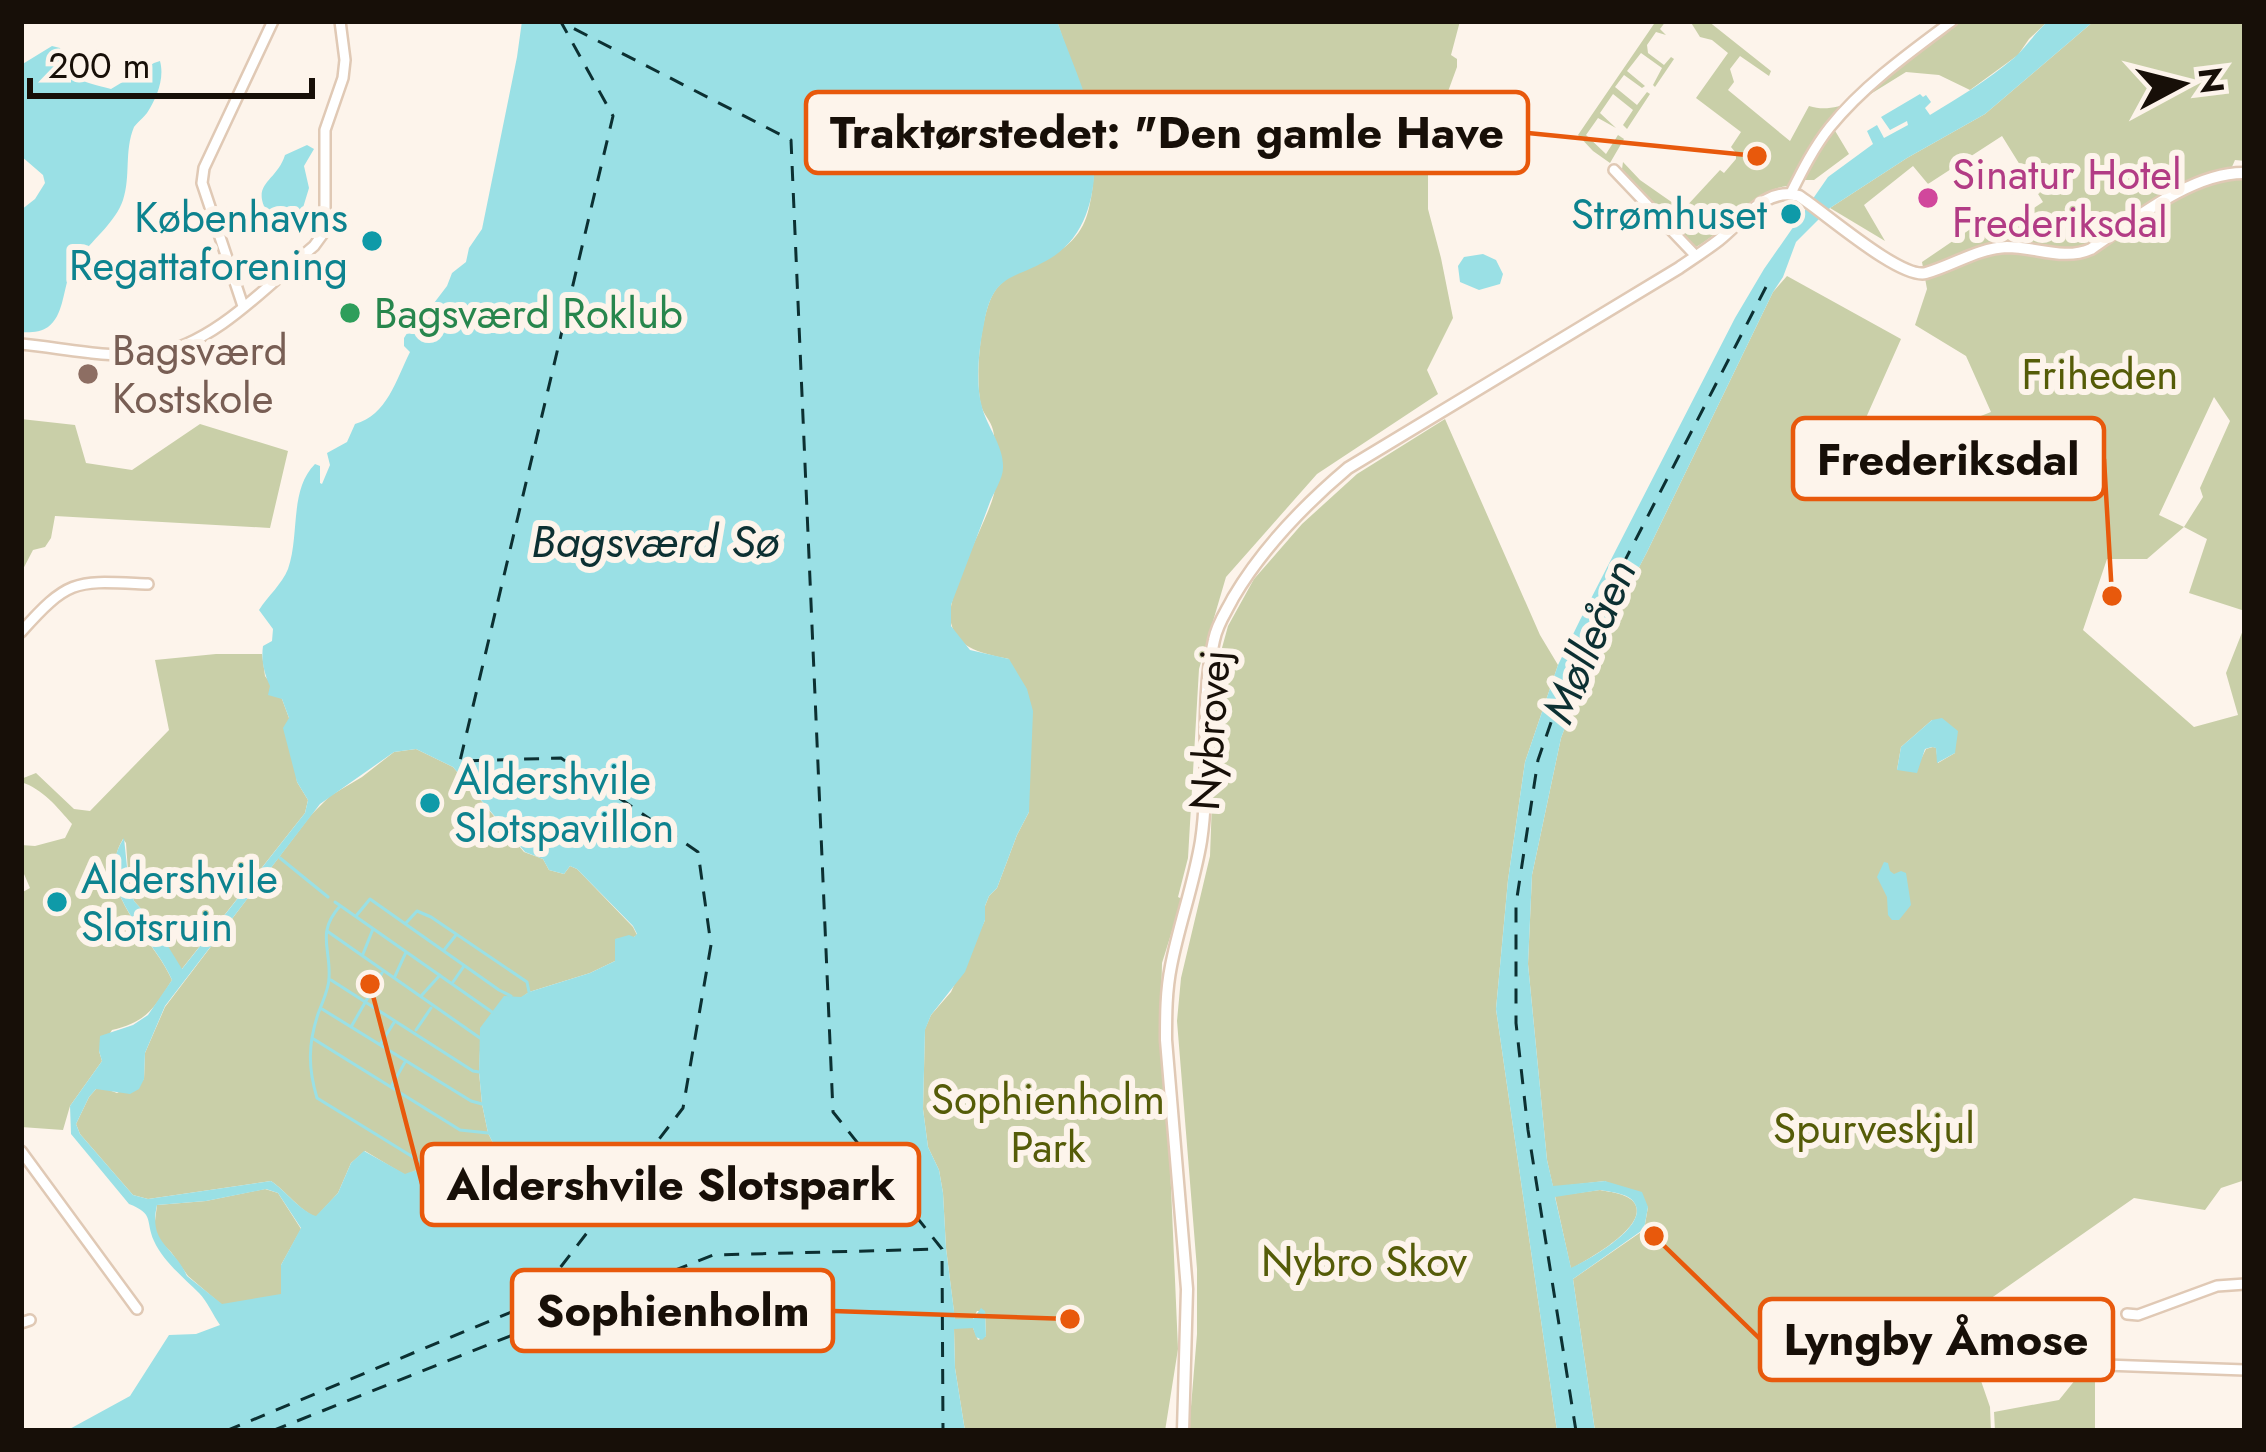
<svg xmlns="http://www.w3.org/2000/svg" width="2266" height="1452" viewBox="0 0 2266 1452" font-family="Jost,sans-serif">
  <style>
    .green { fill: #c9cfa8; fill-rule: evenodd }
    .water { fill: #9ae0e5; fill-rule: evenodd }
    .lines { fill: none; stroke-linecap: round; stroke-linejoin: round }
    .stream { stroke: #9ae0e5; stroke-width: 3 }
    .ferry { stroke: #0c3032; stroke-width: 3; stroke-dasharray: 15 12; stroke-linecap: butt }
    .minor-casing { stroke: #e0c9b5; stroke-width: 14 }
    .tertiary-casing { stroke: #e0c9b5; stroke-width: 15 }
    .minor { stroke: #fff; stroke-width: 9 }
    .tertiary { stroke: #fff; stroke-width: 10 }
    .hotel-dot { fill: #d1479c; stroke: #fdf4eb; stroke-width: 4.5 }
    .culture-dot { fill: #0f9aa8; stroke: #fdf4eb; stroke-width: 4.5 }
    .leisure-dot { fill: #2e9e5b; stroke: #fdf4eb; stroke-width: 4.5 }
    .education-dot { fill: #8d6e63; stroke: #fdf4eb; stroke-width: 4.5 }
    .labels { text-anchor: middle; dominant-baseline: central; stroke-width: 12; stroke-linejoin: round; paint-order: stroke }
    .hotel-label { font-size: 42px; fill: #b23c85; stroke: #fdf4eb; text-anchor: start }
    .culture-label { font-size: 42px; fill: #0d838f; stroke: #fdf4eb; text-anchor: end }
    .leisure-label { font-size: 42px; fill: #27864d; stroke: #fdf4eb; text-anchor: start }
    .education-label { font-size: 42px; fill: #785e54; stroke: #fdf4eb; text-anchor: start }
    .park-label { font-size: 42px; fill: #555c08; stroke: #fdf4eb }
    .street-label { font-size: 42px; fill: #170f08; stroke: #fdf4eb }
    .water-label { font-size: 45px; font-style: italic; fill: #0c3032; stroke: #fdf4eb }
    .leader { fill: none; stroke: #e8590c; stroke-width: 4.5 }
    .callout-dot { fill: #e8590c; stroke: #fdf4eb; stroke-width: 4.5 }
    .callout { fill: #fdf4eb; stroke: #e8590c; stroke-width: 4.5 }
    .callout-label { font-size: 45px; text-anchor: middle; font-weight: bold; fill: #170f08 }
  </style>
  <rect width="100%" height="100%" fill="#fdf4eb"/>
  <path class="green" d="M1057,21H1460L1451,55L1457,59V67L1428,146V209L1441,258L1453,318L1427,370L1438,394L1317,474L1226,577L1199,669L1188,858L1178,897L1182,899L1162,963L1160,1050L1169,1141L1178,1349L1165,1431H965L955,1368L954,1328H973L978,1340L986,1336L985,1311H977L973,1319L955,1320L946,1248L943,1193L939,1170L928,1147L923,1109L925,1029L931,1015L951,992L985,920V906L989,896L997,888L1017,835L1029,812L1009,659C986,654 957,650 951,623C944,595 986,525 994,494C997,481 996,442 993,430C991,421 983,414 981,405C975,379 980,320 992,296C1012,256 1075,269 1089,208C1105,139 1077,84 1057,21Z
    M1656,21H1666L1660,29L1666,35L1656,32L1647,45L1648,53L1664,65L1671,57L1674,59L1655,87L1653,85L1662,68L1641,53L1627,71L1645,86L1642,88L1624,75L1615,87L1637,105L1647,92L1650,94L1627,129L1623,125L1633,110L1613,94L1600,113L1616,128L1598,118L1586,135L1606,154L1618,135L1624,139L1610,163L1593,151L1578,135Z
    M1690,21H1708L1771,71L1769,76L1740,56L1730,69L1734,82L1728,90L1790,141L1809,106C1825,111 1837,107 1853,102L1825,128L1787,186C1749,191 1728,230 1696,247L1624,176L1622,169L1623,162L1640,180L1683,210L1720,170L1724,173L1736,159V153L1731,147L1741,132L1696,98L1728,53L1712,40L1700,37Z
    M1945,21H2048L2029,39L2018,55L1970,90L1939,75L1906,72L1869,95L1859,88Z
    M2094,21H2245V161L2235,160L2228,176L2245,178V611L2189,593L2207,539L2184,527L2147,559H2107L2083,630L2194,727L2238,715L2226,673L2245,625V1180L2221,1188L2205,1210L2134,1198L1960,1320L1990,1407L1991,1431H1595L1573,1279L1644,1230L1648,1207L1605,1181L1553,1187L1547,1160L1528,964L1532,875L1561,738L1591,658L1647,552L1773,292L1787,276L1901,339L1865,420L1912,443L1991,412L1966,356L1915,325L1927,289L1922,262L1997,211L2008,225L2043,202L2002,136L1928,184L1913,166L1864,205L1885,241L1830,208L1907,158L1985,114ZM2214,397L2230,421L2200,488L2203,497L2184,527L2159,515ZM1932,720L1955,753L1938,763L1936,748L1933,747L1926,749L1920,761L1897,770L1901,747Z
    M1834,129L1849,154L1814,180H1803L1829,131Z
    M21,419L75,425L86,463L132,470L200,424L288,451L270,528L55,516L51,538L45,547L33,550L21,573Z
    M1445,419L1540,635L1558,665L1525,762L1508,880L1496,1009L1557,1431H1189L1197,1334V1269L1177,1021L1181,978L1210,856L1217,666L1228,626L1254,579L1302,524L1357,474Z
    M216,654H262L265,676L282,699L289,718L297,782L308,800L305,813L181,970L153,922L134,901L129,886L126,843L123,839C92,891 153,936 172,980C154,1009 146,1022 112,1030L99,1051L102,1061L70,1106L63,1130L21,1127V893L30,888L21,867V845L35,846L65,838L72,824C57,807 43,789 21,782V779L36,773L74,809L90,811L169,730L155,660Z
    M416,749L453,767L524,852L543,859L549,870L564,874L570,866L577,869L633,927L637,935L634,937L616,939L615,961L590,973L529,992L481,1028L479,1072L482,1104L488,1133L496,1149L493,1217L486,1223L479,1221L424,1167L405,1175L365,1151L351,1163L338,1193L316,1217C300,1211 286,1191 271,1181L148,1199L133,1195L80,1134L76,1124L89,1097L96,1089H106L117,1093L144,1079L145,1053L165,1007L311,815L330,796L362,777L394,752Z
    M265,1189L278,1193L301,1229L281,1265L282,1295L222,1305L188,1276L171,1252L158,1240L154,1229L157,1205L206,1201Z
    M1600,1190C1610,1192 1630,1194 1635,1204C1648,1227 1587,1260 1571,1269L1555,1196Z
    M2088,1364L2095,1368V1431H1995L1994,1412L2059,1400Z"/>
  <path class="water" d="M522,21H1057C1065,44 1075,67 1083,90C1100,144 1105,225 1051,258C1013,281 993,272 984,324C979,348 975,383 982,407C987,427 1004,446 1003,468C1003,478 994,492 990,502C977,537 964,571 951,605V626L970,650L1009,659L1027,689L1033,711L1029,812L1017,835L997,888L989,896L985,906V920L965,972L931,1015L925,1030L923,1109L928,1147L939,1170L943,1193L946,1248L955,1319H973L981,1308L985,1311L986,1336L982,1340L976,1337L973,1328L954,1329L955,1368L965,1431H66L130,1396L169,1335L196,1334L220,1325C213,1315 207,1301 199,1293C184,1278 163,1261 154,1241C145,1221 155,1214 129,1204L71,1134L70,1106L102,1061L99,1051L100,1036L133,1025L148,1015L172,980C154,937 90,889 124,838L129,886L134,901L153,922L182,969L305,813L308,800L297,782L283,728L289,718L282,699L268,695L270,686C264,673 261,660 263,646L272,641L273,629L259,610C268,596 282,584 288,569C300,535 289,490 315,464L320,466V483L322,484L330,465L327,453L347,442L355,424C387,415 396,380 410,352L404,346V338L411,327L431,307L447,286L452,273L466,262L469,248L482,229L517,57ZM416,749L453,767L525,852L543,859L549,870L564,874L570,866L577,869L633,926L637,934L634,937L629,935L615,939V961L590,973L529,992L521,997L504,996L480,1028L479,1072L482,1104L488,1133L496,1149L493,1217L486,1223L479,1221L454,1198L453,1183C432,1165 431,1165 405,1174L364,1151L351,1163L338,1193L316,1216C300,1211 286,1191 271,1181L148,1199L133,1195L80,1134L76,1124L89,1097L96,1089L130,1094L139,1089L144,1079L145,1053L165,1006L320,804L394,752ZM266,1189L278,1193L301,1228L281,1265V1294L222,1304L187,1276C174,1246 148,1244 157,1205L206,1201Z
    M2048,21H2094L1985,114L1907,158L1830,208L1796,242L1783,277L1773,292L1647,552L1591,659L1561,738L1532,875L1528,964L1547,1160L1553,1186L1605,1181L1642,1192L1648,1207L1644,1229L1573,1279L1595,1431H1557L1496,1009L1508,880L1525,762L1558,665L1580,620L1735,318L1764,269L1828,177L1873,144L1867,131L1877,125L1884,138L1908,125L1907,121L1890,130L1881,117L1920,94L1923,97L1926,95L1931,102L1925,108L1930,115C1958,98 1988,80 2014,58C2026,47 2035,33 2048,21ZM1600,1190C1610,1192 1630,1193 1635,1204C1648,1227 1588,1260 1571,1268L1555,1197Z
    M52,46L60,48C70,81 80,81 111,89L154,63L160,61C165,79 156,99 147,113C145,116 136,124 134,127C124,151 131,176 123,200C113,229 80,247 69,276C63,292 63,316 48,327C41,332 29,333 21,332V210L35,199L45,183L43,175L21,156V65Z
    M307,145L314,149L304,166L309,188L302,211L289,219L272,220C246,183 276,184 285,155Z
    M1483,254L1496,260L1503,274L1500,284L1479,290L1460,282L1458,266L1464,257Z
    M1942,718L1958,731L1955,753L1937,763L1936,748L1932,747L1925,749L1917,773L1897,770L1901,747L1932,720Z
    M1884,862L1888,863L1890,871L1894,874L1901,871L1906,873L1911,905L1899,920H1892L1888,915L1887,897L1877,877Z"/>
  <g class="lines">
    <path class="stream" d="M280,858L328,897
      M335,902L492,1012
      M340,906C316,933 331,948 329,978C329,989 322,1003 318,1014C308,1044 308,1068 317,1098L421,1162L424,1167
      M356,916L370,899L499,990L511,996
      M406,923L417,911L431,917L527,982L529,992
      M327,931L480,1038
      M444,950L456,935
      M363,954L373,929
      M395,976L406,952
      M331,980L473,1071L479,1072
      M453,982L464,966
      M422,995L440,975
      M322,1009L471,1101L482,1104
      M351,1027L382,973
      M416,1030L431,1008
      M312,1038L460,1130L488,1133
      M381,1043L395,1021
      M392,1085L405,1062"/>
    <path class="ferry" d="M226,1431L533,1303L683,1108L711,945L698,852L561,758L460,761L613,116L561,22L791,140L833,1112L942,1249L943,1431
      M272,1431L713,1255L940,1249
      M1576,1431L1528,1130L1516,1023V904L1538,760L1571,665L1766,287L1774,281"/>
    <g class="minor-casing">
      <path id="minor" d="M1614,170L1696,256
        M1791,193C1802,171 1814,147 1830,127C1863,86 1909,53 1952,21
        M243,306L202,183L204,168L273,21
        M21,344C63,348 110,359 152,354C212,347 269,284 314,246L322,235L325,221V130L343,78L345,60L340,21
        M21,632C70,577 76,581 148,584
        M21,1151L137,1309
        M2127,1314L2138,1315L2217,1286L2245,1284
        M2071,1320C2078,1341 2082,1359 2105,1365L2245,1370
        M21,1323L30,1320"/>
    </g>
    <g class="tertiary-casing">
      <path id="tertiary" d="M1183,1431L1187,1289L1166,1040C1166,1015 1166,991 1171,966C1179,924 1194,884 1201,841C1211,775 1199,705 1214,640C1217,624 1226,612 1233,598C1263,547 1303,506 1348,468L1679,268C1692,259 1706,250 1719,240C1743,221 1765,186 1799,196C1824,212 1901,280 1926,273C1954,265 1978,248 2007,247C2036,247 2064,261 2091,249C2134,220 2192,172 2245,173"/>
    </g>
    <use href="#minor" class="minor"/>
    <use href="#tertiary" class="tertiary"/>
  </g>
  <circle class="hotel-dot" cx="1928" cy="198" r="12"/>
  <g class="culture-dot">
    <circle cx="1791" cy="214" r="12"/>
    <circle cx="372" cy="241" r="12"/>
    <circle cx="430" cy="803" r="12"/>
    <circle cx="57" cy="902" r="12"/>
  </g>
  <circle class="leisure-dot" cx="350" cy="313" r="12"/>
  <circle class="education-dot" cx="88" cy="374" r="12"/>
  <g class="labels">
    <g class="hotel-label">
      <text x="1952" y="174">Sinatur Hotel<tspan x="1952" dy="48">Frederiksdal</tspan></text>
    </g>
    <g class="culture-label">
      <text x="1767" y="214">Strømhuset</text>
      <text x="348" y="217">Københavns<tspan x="348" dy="48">Regattaforening</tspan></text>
      <text x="454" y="779" text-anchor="start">Aldershvile<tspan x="454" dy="48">Slotspavillon</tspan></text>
      <text x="81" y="878" text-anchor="start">Aldershvile<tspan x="81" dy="48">Slotsruin</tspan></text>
    </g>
    <g class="leisure-label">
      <text x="374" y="313">Bagsværd Roklub</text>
    </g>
    <g class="education-label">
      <text x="112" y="350">Bagsværd<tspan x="112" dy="48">Kostskole</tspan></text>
    </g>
    <g class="park-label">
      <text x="2100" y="374">Friheden</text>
      <text x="1048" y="1099">Sophienholm<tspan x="1048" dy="48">Park</tspan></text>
      <text x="1874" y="1128">Spurveskjul</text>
      <text x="1364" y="1261">Nybro Skov</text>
    </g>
    <g class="street-label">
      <text transform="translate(1210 730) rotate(-86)">Nybrovej</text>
    </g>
    <g class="water-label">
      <text x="655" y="541">Bagsværd Sø</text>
      <text transform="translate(1589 641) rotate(-67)">Mølleåen</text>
    </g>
  </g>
  <path class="leader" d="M1757 156L1528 133M2112 596L2104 459M370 984L422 1184M1070 1319L833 1311M1654 1236L1760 1339"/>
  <g class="callout-dot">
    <circle cx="1757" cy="156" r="12"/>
    <circle cx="2112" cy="596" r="12"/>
    <circle cx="370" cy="984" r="12"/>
    <circle cx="1070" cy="1319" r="12"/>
    <circle cx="1654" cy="1236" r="12"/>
  </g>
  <g class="callout">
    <rect x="806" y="92" width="722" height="81" rx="12"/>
    <rect x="1793" y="418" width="311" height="81" rx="12"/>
    <rect x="422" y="1144" width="497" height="81" rx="12"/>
    <rect x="512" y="1270" width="321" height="81" rx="12"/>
    <rect x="1760" y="1299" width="353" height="81" rx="12"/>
  </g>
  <g class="callout-label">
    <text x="1167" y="148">Traktørstedet: "Den gamle Have</text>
    <text x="1948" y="475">Frederiksdal</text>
    <text x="671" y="1200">Aldershvile Slotspark</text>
    <text x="673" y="1326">Sophienholm</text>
    <text x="1936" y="1355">Lyngby Åmose</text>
  </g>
  <rect width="2266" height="1452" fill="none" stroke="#170f08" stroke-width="48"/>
  <g transform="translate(2182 84) rotate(83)" stroke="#fdf4eb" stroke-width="9" paint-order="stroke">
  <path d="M0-9L21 45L0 30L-21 45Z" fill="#170f08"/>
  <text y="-18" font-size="33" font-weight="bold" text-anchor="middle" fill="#170f08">N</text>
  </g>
  <path d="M30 78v18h282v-18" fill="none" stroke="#170f08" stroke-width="6"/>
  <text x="48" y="78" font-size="36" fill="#170f08" stroke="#fdf4eb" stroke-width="9" paint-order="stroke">200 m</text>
</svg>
